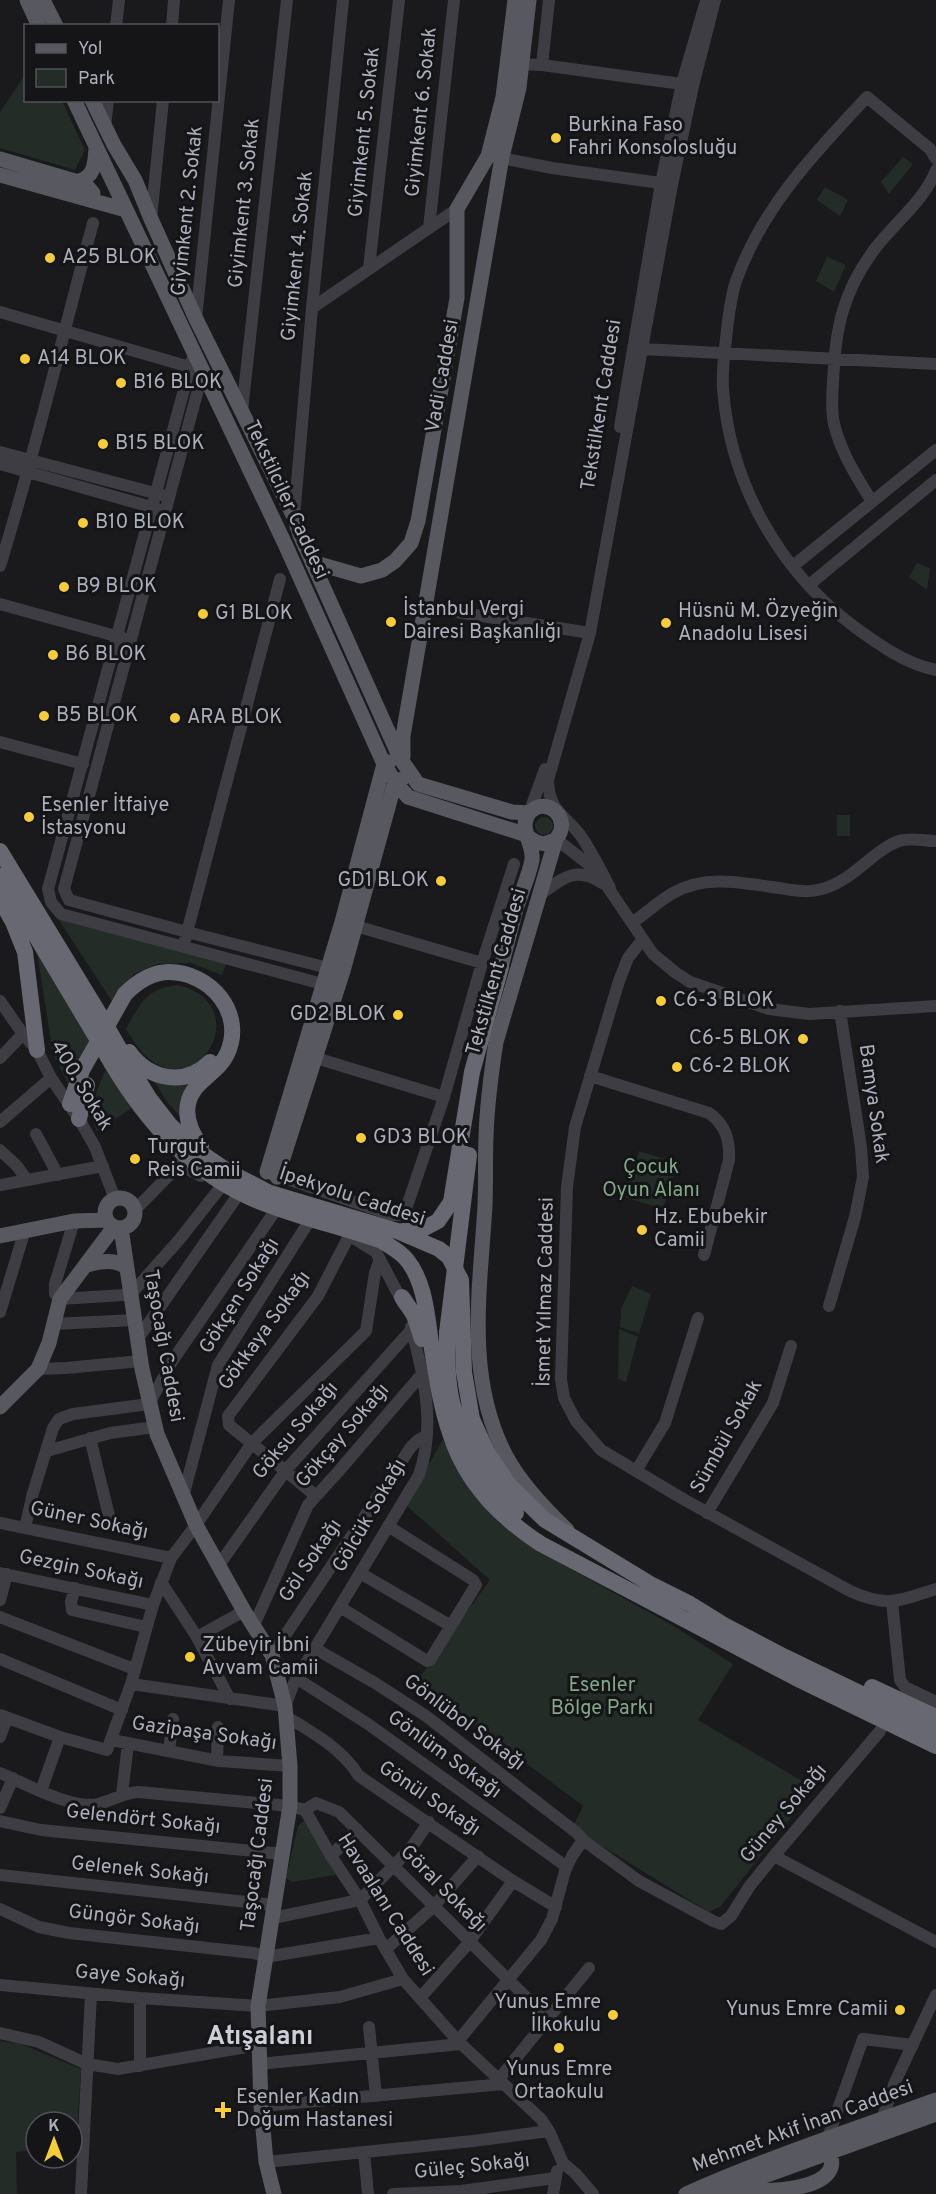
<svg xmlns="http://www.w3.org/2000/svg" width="936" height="2194" viewBox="0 0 936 2194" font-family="Overpass,sans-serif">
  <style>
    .green { fill: #232c26 }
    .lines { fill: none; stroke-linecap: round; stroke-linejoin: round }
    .minor { stroke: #3d3d43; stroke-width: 12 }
    .major { stroke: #575860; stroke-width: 15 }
    .highway { stroke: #676872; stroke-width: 16 }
    .highway-bridge { stroke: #676872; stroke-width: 16 }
    .poi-dot { fill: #f6cc38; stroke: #151517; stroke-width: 2 }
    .labels { text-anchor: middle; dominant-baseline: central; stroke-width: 6; stroke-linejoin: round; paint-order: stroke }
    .street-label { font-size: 20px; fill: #acafbc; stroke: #151517 }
    .poi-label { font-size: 20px; fill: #acafbc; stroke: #151517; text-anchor: start }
    .park-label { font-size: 20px; fill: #83a789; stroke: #151517 }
    .district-label { font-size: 26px; font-weight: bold; fill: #cdcfd8; stroke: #151517 }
  </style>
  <rect width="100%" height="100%" fill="#1a1a1c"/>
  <path class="green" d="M25,75L26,100L62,101L85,150L75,170L0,148V112Z
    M903,157L913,164L889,194L881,182Z
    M825,187L848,200L840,216L817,200Z
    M827,257L846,265L834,292L816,281Z
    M917,563L930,568L927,590L909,577Z
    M837,815H850V836H837Z
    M535 826a9 9 0 1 1 18 0a9 9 0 1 1-18 0Z
    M57,917L227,962L222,975L191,963L157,964L134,974L113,1003Z
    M36,946L90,1040L71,1089L53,1054Z
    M178,985C254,1004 202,1097 152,1061C140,1053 133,1040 126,1029C140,1004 146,988 178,985Z
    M107,1067L132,1108L97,1131C86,1109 98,1088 107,1067Z
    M153,1079L191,1083L185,1122L167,1102Z
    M639,1151L678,1163L663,1209L624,1197Z
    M632,1286L651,1294L639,1333L620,1327L621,1309Z
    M619,1329L638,1337L626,1382L618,1379Z
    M443,1439L471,1492L501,1525L540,1552L672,1625L733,1664L698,1720L814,1788L721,1906L709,1912L589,1838L574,1825L583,1806L417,1681L490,1580L406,1505Z
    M304,1821L308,1824L337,1871L335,1875L292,1882L286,1878L298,1826Z
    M0,2041L21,2044L81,2069L76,2147H72V2122H36V2150L16,2152L17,2194H0Z"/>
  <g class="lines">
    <path class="minor" d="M116,26L119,0
      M172,26L174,0
      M515,64L542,65L689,85
      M542,65L549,0
      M105,127L108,100
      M496,157L552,168L668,184
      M936,159L930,149L867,97C814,154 763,206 736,281C730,299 728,320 726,339C724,355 722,373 723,389C730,484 780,572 856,628C881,646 906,664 936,670
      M151,219L163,100
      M429,228L454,0
      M369,268L399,0
      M312,308L457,209
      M0,312L190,367
      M196,319L229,0
      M642,349L936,364
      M194,353L48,889L51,902L61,914L330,986
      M203,371L64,889L69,900L187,932L336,970
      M242,411L287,0
      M620,427L661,183L682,83L706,1
      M0,452L162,495
      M0,464L158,509
      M872,502C857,477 841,453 834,424C831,410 832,396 833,383C835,328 843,290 877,246C896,222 926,198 936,170
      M294,517L312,308L343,0
      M0,566C35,453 62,338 93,223
      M793,566L936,450
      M809,585L936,480
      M0,604L123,638
      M425,607L590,633
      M0,742L83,764
      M529,813L545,769
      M556,839L596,870L653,954L676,973L690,982L769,1009L809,1014L936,1006
      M610,888C602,872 593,855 583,839C567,815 549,814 548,780L590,633L672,185L693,86L715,0
      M540,895C561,879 576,865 602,883
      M632,923C646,913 659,901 673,893C704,875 738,882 772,887C788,889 805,894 822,889C853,881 873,850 899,841C910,837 925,841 936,841
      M349,924L482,963
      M643,939L628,958L619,981L575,1127L567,1187L561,1379L564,1398L576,1421L601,1450L683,1499L850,1591C888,1608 898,1601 936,1589
      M185,940L280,579
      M0,1001L23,1034L37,1050L51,1078L79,1119L95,1147L115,1199
      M0,1058L23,1034
      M316,1058L444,1097
      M590,1076L709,1113C726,1125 730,1141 729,1160L704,1255
      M0,1122L51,1078
      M36,1134L58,1175
      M0,1150L17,1166L27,1180
      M270,1173L392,1215H404L444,1097L482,963L514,864
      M0,1185L103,1166
      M134,1211L179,1165L201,1176
      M74,1221L55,1284V1294L60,1299L124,1295
      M350,1236L376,1252L404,1305
      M130,1295L179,1240L220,1188
      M829,1306L855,1217L863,1177L861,1147L840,1011
      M0,1312L25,1230
      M54,1324L134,1320
      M137,1340L236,1198
      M38,1369L66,1368L141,1361
      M90,1438L109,1516
      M47,1451L110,1433L155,1427
      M636,1471L665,1423L698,1318
      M315,1495L229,1425L228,1416L318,1296L349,1236
      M183,1497L218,1365L308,1223
      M707,1513L773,1403L791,1346
      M0,1523L171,1558
      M25,1528L33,1493L53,1428L59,1419L73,1414L149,1404L173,1360L275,1211
      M219,1565L286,1470L412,1329
      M0,1573L153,1605
      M360,1573L451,1626
      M161,1582L195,1634L230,1699
      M75,1588L71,1602L72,1610L146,1627
      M0,1600L7,1574
      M892,1602L900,1680L905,1687L936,1702
      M340,1607L427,1661L430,1660L476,1585L473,1580L388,1526
      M0,1617L134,1669
      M254,1625L308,1505L338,1472L422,1374
      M197,1637L244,1611
      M314,1648L375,1683L426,1716L577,1833L583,1840L639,1881L713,1921L721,1924L731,1916L749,1887L774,1856L880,1731
      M272,1655L411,1447L417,1441L427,1435
      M0,1659L122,1710
      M296,1678L368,1724L567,1867
      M131,1684L285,1706L294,1683L419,1475C436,1426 424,1376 411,1327
      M0,1715L60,1737L107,1750L131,1684L153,1605L171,1558L196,1525L252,1443L366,1331L375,1273L380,1259
      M287,1717C314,1733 342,1749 359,1776L513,1881L556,1907
      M0,1737L7,1718
      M112,1740L219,1761L290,1766
      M169,1751L173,1719
      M217,1760L218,1727
      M0,1773C24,1783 72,1810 98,1804C114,1800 119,1794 138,1792L290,1806L305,1810L331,1856L360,1900L379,1938L403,1979L458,2041L541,2119L549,2131L563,2163L576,2174L593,2194
      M41,1791L60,1737
      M122,1794L128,1744
      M0,1808L13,1778
      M305,1810L316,1803L339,1812L548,2019
      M0,1821L41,1830L283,1854
      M331,1856L357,1829
      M774,1856L936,1942
      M0,1875L275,1905
      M0,1909L39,1927L69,1933L254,1953L266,1957L379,1938
      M273,1918L360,1900L411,1848L429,1822
      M386,1949L433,1907L478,1856
      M0,1985L140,1998L258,2006L340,1997L403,1979
      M420,1998L467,1945L513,1881
      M369,2027L376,2096
      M0,2033L39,2042L87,2064L118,2069L258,2045
      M458,2041L541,1940L552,1919L565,1871L572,1856L583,1840
      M259,2064L461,2044
      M140,2066V1998
      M499,2079L589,1968
      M261,2106L504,2084
      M882,2119L895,2082L936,1995
      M828,2137L863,2039L913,2045
      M364,2152L368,2194
      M266,2162L473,2141L549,2131
      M81,2194L91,1994
      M393,2194L461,2191L555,2178
      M553,2194L557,2171"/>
    <path class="major" d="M27,0L39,26
      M43,0L56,26
      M74,100L285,544L384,764L395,782L408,797L524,834C535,842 543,848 556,839
      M92,100L114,145L135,180L151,219L196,319L294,517L300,535L400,758L418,784L512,812L529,813
      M0,159L85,184L93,193L92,198L88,199
      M0,175L126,210
      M79,181C95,177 95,162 96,148
      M312,562L361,576L382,570L395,561L411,543L418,521L457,298V209L488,156L503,97L515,0
      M403,757V736L502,157L519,88L529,0
      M501,967C506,947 511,928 516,909C521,893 529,876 532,860C534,844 517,826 530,812C547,795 573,819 556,839L496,1042C491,1074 487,1105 486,1137C485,1160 486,1183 485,1206C480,1290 465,1378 506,1456C521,1484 544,1508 567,1530
      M267,1172L342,922L384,764L389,762
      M277,1177L343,971L395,782L402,779
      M105 1213a15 15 0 1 1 30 0a15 15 0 1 1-30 0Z
      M121,1228L142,1369L157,1434L196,1525L244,1611L272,1655L285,1706L290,1766V1806L258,2006L261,2106L266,2162L274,2194
      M0,1236L74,1221L106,1220
      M87,1265C100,1261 116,1258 127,1268
      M0,1407L38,1369L49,1343L60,1299L114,1227
      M731,2190C759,2192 860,2194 824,2143
      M686,2194C767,2158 852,2130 936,2100
      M714,2194L936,2114"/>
    <path class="highway" d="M0,851L103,1020
      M0,876L83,1015
      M0,899L13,922L25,952L37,1050
      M129,1052C149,1080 185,1087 210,1062
      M124,1057L149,1098L169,1124L194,1148L229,1172L270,1193L397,1231L439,1249L449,1257L461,1280L464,1372L472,1419L487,1452L509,1485L545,1520L652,1585L690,1604L724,1625L785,1657L936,1730
      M112,1064C146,1121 189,1170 251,1198C293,1216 339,1226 382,1241C391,1247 401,1252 407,1260C425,1282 427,1316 431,1343C436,1373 440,1404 450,1433C465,1481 499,1517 541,1544L796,1678L936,1746
      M70,1104L82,1070L125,994C137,982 151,972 169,972C210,972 246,1013 227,1054C218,1074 192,1081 188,1104C185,1119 192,1134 201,1146
      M79,1119L87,1085
      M403,1231H419L438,1221L451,1202L472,1072L501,967
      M402,1297L414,1315L422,1339
      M447,1333C447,1356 447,1380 452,1402C461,1440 489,1486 516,1513
      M872,1687L936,1717"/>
    <path class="highway-bridge" d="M83,1015L112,1064
      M103,1020L124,1057
      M447,1333L469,1155"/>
  </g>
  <g class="poi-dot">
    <circle cx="556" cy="138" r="6"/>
    <circle cx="50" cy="258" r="6"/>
    <circle cx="25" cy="359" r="6"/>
    <circle cx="121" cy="383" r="6"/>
    <circle cx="103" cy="444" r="6"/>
    <circle cx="83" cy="523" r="6"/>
    <circle cx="64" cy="587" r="6"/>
    <circle cx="203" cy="614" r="6"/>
    <circle cx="391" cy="622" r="6"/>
    <circle cx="666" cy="623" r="6"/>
    <circle cx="53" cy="655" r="6"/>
    <circle cx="44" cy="716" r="6"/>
    <circle cx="175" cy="718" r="6"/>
    <circle cx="29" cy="817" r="6"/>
    <circle cx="441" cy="881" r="6"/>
    <circle cx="661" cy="1001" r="6"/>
    <circle cx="398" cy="1015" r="6"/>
    <circle cx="803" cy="1039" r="6"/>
    <circle cx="677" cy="1067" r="6"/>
    <circle cx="361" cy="1138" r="6"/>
    <circle cx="135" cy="1159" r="6"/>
    <circle cx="642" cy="1230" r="6"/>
    <circle cx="190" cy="1657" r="6"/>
    <circle cx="900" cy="2010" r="6"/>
    <circle cx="613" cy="2015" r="6"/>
    <circle cx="559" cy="2048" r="6"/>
    <path d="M220 2101h6v6h6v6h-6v6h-6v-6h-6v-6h6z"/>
  </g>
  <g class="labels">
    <g class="street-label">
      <text transform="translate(422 112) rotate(-84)">Giyimkent 6. Sokak</text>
      <text transform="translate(365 132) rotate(-84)">Giyimkent 5. Sokak</text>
      <text transform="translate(245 203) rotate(-84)">Giyimkent 3. Sokak</text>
      <text transform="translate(188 211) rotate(-84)">Giyimkent 2. Sokak</text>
      <text transform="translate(298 256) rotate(-84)">Giyimkent 4. Sokak</text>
      <text transform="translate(443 376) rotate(-80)">Vadi Caddesi</text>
      <text transform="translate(602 405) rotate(-81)">Tekstilkent Caddesi</text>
      <text transform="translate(286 500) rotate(65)">Tekstilciler Caddesi</text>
      <text transform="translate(497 972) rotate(-74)">Tekstilkent Caddesi</text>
      <text transform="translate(81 1086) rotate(59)">400. Sokak</text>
      <text transform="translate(873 1104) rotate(82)">Bamya Sokak</text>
      <text transform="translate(352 1197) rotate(18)">İpekyolu Caddesi</text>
      <text transform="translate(546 1292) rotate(-89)">İsmet Yılmaz Caddesi</text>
      <text transform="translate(240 1296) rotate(-58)">Gökçen Sokağı</text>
      <text transform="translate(265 1331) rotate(-54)">Gökkaya Sokağı</text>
      <text transform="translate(163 1346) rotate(80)">Taşocağı Caddesi</text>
      <text transform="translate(296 1431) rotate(-50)">Göksu Sokağı</text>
      <text transform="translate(343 1436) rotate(-49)">Gökçay Sokağı</text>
      <text transform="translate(727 1437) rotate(-61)">Sümbül Sokak</text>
      <text transform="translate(370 1516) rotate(-60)">Gölcük Sokağı</text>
      <text transform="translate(89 1521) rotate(12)">Güner Sokağı</text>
      <text transform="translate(311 1561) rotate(-56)">Göl Sokağı</text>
      <text transform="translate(81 1570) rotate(12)">Gezgin Sokağı</text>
      <text transform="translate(464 1723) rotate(37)">Gönlübol Sokağı</text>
      <text transform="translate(204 1734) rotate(8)">Gazipaşa Sokağı</text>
      <text transform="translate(444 1755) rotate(36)">Gönlüm Sokağı</text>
      <text transform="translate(429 1799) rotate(34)">Gönül Sokağı</text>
      <text transform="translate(784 1814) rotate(-50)">Güney Sokağı</text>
      <text transform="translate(143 1820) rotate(6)">Gelendört Sokağı</text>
      <text transform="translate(258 1855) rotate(-83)">Taşocağı Caddesi</text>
      <text transform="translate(140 1871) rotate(6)">Gelenek Sokağı</text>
      <text transform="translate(443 1889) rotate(45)">Göral Sokağı</text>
      <text transform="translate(385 1905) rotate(58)">Havaalanı Caddesi</text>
      <text transform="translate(134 1920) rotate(7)">Güngör Sokağı</text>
      <text transform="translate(130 1977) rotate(5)">Gaye Sokağı</text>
      <text transform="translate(803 2127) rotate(-20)">Mehmet Akif İnan Caddesi</text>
      <text transform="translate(472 2167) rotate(-6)">Güleç Sokağı</text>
    </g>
    <g class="poi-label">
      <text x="568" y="126">Burkina Faso<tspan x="568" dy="23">Fahri Konsolosluğu</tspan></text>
      <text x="62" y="258">A25 BLOK</text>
      <text x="37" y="359">A14 BLOK</text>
      <text x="133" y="383">B16 BLOK</text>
      <text x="115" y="444">B15 BLOK</text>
      <text x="95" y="523">B10 BLOK</text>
      <text x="76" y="587">B9 BLOK</text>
      <text x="403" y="610">İstanbul Vergi<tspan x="403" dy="23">Dairesi Başkanlığı</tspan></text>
      <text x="678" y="612">Hüsnü M. Özyeğin<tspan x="678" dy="23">Anadolu Lisesi</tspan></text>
      <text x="215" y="614">G1 BLOK</text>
      <text x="65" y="655">B6 BLOK</text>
      <text x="56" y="716">B5 BLOK</text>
      <text x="187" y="718">ARA BLOK</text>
      <text x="41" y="806">Esenler İtfaiye<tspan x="41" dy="23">İstasyonu</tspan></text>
      <text x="429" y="881" text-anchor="end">GD1 BLOK</text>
      <text x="673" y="1001">C6-3 BLOK</text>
      <text x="386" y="1015" text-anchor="end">GD2 BLOK</text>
      <text x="791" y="1039" text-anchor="end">C6-5 BLOK</text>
      <text x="689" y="1067">C6-2 BLOK</text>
      <text x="373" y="1138">GD3 BLOK</text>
      <text x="147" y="1148">Turgut<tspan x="147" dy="23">Reis Camii</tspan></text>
      <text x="654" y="1218">Hz. Ebubekir<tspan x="654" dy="23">Camii</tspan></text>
      <text x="202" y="1646">Zübeyir İbni<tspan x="202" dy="23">Avvam Camii</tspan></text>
      <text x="601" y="2003" text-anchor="end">Yunus Emre<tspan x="601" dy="23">İlkokulu</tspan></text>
      <text x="888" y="2010" text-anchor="end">Yunus Emre Camii</text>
      <text x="559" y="2070" text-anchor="middle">Yunus Emre<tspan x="559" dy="23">Ortaokulu</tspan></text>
      <text x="236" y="2098">Esenler Kadın<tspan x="236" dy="23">Doğum Hastanesi</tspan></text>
    </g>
    <g class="park-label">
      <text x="651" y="1168">Çocuk<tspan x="651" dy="23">Oyun Alanı</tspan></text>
      <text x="602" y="1686">Esenler<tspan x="602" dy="23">Bölge Parkı</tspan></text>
    </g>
    <g class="district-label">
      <text x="260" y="2037">Atışalanı</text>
    </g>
  </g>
  <rect x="24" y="24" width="195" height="78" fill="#151517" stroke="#515359" stroke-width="1.5"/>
  <rect x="36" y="44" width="30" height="9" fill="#575860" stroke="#515359" stroke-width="1.5"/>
  <text x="78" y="54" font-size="18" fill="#acafbc">Yol</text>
  <rect x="36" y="69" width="30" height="18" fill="#232c26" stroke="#515359" stroke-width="1.5"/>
  <text x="78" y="84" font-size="18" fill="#acafbc">Park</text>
  <g transform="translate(54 2140)"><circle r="28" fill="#151517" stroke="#515359" stroke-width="1.5"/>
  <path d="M0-4.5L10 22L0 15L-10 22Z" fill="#f6cc38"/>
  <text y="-9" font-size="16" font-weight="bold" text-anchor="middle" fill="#acafbc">K</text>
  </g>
</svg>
